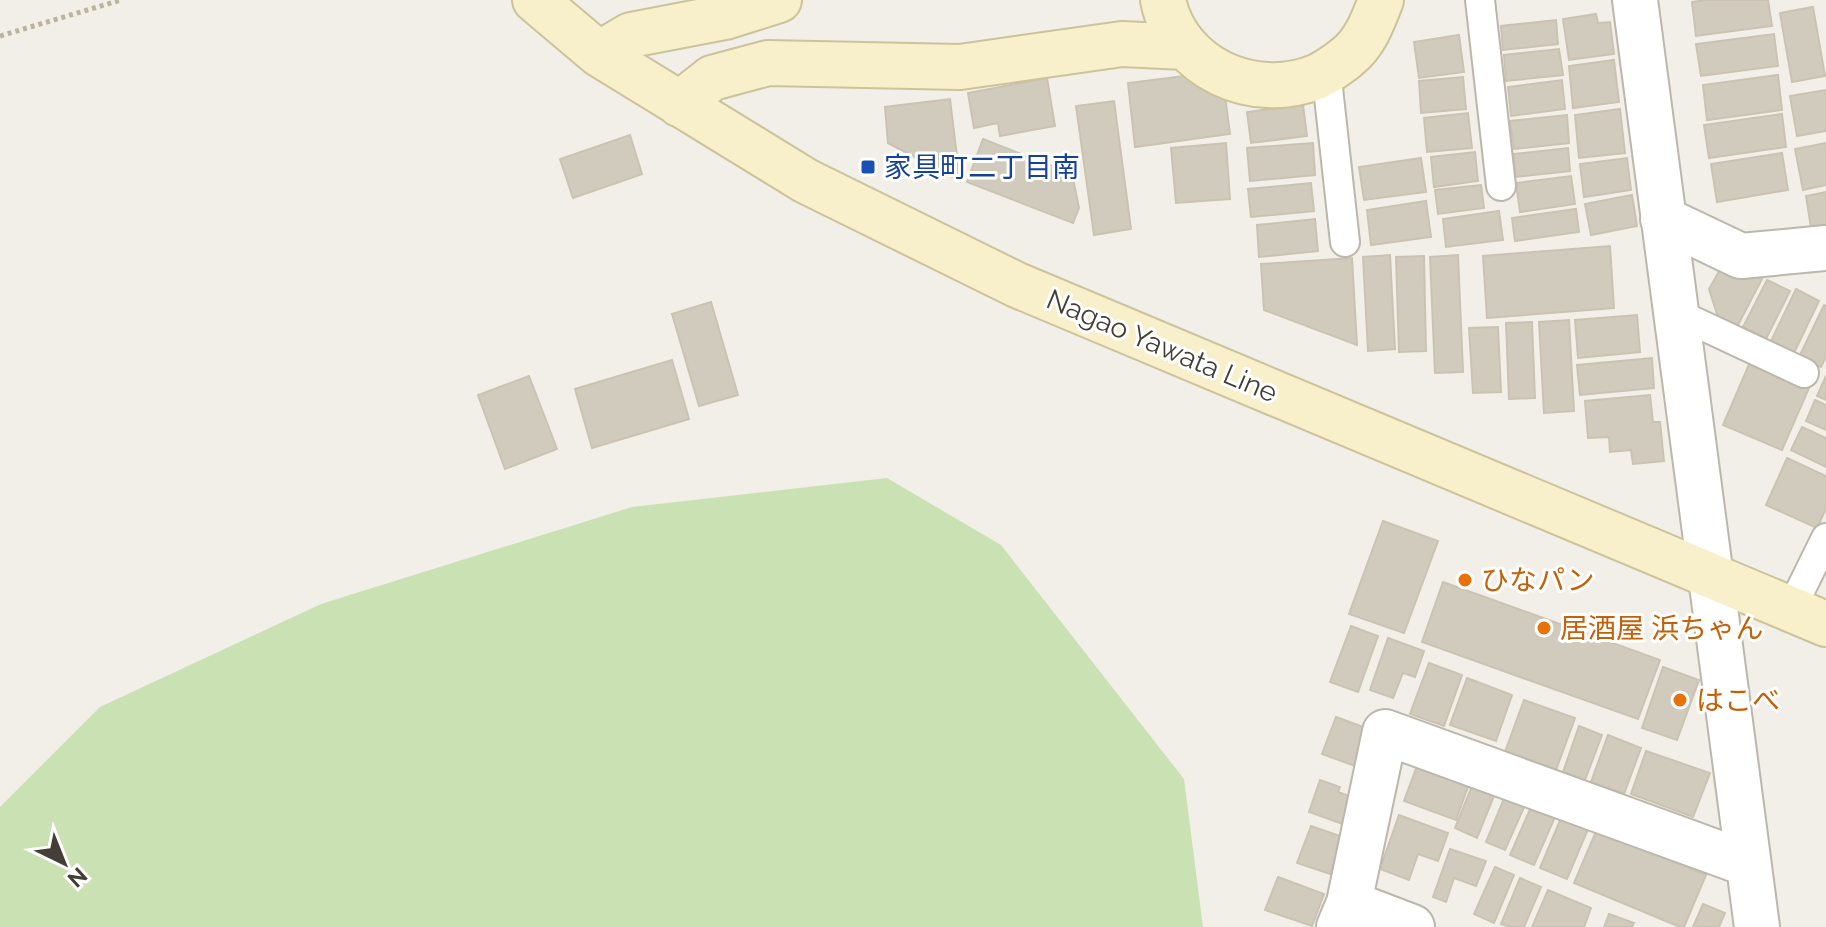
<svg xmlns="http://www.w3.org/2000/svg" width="1826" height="927" viewBox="0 0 1826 927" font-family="Raleway,'Noto Sans JP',sans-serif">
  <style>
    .green { fill: #cae1b4 }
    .building { fill: #d1cbbe; stroke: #cbc3b2; stroke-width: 2 }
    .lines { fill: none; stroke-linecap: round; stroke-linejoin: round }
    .lane-casing { stroke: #bbb7ab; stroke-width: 32 }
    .street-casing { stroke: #bbb7ab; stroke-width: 48 }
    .secondary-casing { stroke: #ccc39b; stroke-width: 48 }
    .path { stroke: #bcb39d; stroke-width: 5; stroke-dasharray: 4 4; stroke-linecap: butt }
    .lane { stroke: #fff; stroke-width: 28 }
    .street { stroke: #fff; stroke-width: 44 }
    .secondary { stroke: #f8f0ca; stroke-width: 44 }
    .transit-dot { fill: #1a4fb4; stroke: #fff; stroke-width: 3 }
    .food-dot { fill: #e8710a; stroke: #fff; stroke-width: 3 }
    .labels { text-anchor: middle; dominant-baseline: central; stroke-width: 6; stroke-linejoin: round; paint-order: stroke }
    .transit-label { font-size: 28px; fill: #164399; stroke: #fff; text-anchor: start }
    .street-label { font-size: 28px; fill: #433f37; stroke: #fff }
    .food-label { font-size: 28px; fill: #c56008; stroke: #fff; text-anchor: start }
  </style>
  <rect width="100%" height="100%" fill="#f1efe7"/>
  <path class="green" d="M887,478L1001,545L1184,779L1203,927H0V807L100,707L321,604L632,507Z"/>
  <path class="building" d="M1706,0H1768L1772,26L1696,36L1692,2Z
    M1813,7L1825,76L1792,82L1780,13Z
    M1596,14L1598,23L1610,22L1614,54L1569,60L1563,19Z
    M1556,20L1558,44L1503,50L1501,26Z
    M1774,34L1778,66L1701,76L1696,44Z
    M1459,35L1464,72L1419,78L1414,42Z
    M1559,49L1563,75L1506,81L1504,55Z
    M1614,60L1619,102L1573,108L1569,66Z
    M1778,75L1782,110L1707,120L1703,85Z
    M1184,76L1225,96L1230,134L1135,147L1128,83Z
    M1463,77L1466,109L1421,113L1419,81Z
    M1047,78L1055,126L1000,136L998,123L974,128L968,93Z
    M1562,80L1565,109L1511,116L1508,87Z
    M1826,90V131L1797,136L1790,96Z
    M950,99L960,181L888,143L885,107Z
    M1114,101L1131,229L1094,235L1076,106Z
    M1303,105L1307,136L1251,143L1247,112Z
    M1620,109L1625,153L1579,158L1575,115Z
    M1468,113L1472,148L1427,152L1424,118Z
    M1782,114L1786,147L1709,158L1704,125Z
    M1567,115L1569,143L1514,149L1510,121Z
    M630,135L642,174L573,198L560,159Z
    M983,139L1072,174L1079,208L1073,223L967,182Z
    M1226,143L1230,199L1176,203L1171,148Z
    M1313,143L1315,175L1250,181L1247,148Z
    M1826,143V185L1803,190L1795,149Z
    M1568,148L1570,171L1515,177L1514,154Z
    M1475,152L1478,181L1434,187L1431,157Z
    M1782,153L1788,190L1717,202L1711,164Z
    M1421,158L1426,192L1364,200L1359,167Z
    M1627,158L1631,190L1584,197L1580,164Z
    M1571,176L1575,204L1520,212L1516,183Z
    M1311,183L1314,211L1251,217L1248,189Z
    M1481,185L1484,208L1438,214L1435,190Z
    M1826,192V231L1812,234L1806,196Z
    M1632,195L1637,226L1591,235L1585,204Z
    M1426,201L1431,237L1371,245L1367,210Z
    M1576,209L1579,232L1515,241L1512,218Z
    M1499,211L1503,240L1446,247L1443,219Z
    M1315,219L1318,251L1259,257L1257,225Z
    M1610,246L1614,308L1487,318L1483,256Z
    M1390,255L1395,349L1368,351L1363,257Z
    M1458,255L1463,372L1435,373L1430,257Z
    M1424,256L1426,351L1399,352L1396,257Z
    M1352,258L1357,345L1264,310L1261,264Z
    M1726,259L1762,279L1737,327L1718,317L1709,289Z
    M1767,280L1790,291L1766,339L1743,327Z
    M1796,289L1819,301L1794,353L1771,341Z
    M711,302L738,395L699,406L672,314Z
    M1824,305L1826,306V357L1821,367L1799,357Z
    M1637,315L1640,352L1578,358L1575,320Z
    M1569,320L1574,411L1544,413L1539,322Z
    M1532,322L1535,398L1509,399L1506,323Z
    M1498,327L1501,392L1473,393L1469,328Z
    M1652,358L1654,388L1580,395L1577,365Z
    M672,360L689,419L592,448L575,389Z
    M1750,362L1809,388L1782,450L1723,425Z
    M529,376L557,449L505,469L478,395Z
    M1826,376V400L1817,396Z
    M1650,395L1653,422H1660L1664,461L1633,464L1631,450L1610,452L1609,437L1588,438L1585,401Z
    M1815,400L1826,405V430L1806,421Z
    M1802,427L1826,438V467L1791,450Z
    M1787,458L1826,476V509L1817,528L1766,505Z
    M1383,521L1438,541L1404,633L1349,614Z
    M1443,582L1660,660L1638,719L1422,642Z
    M1351,626L1378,636L1358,692L1330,682Z
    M1388,638L1424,651L1415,677L1403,673L1393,698L1370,690Z
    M1429,663L1462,675L1444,726L1410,714Z
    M1663,667L1699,680L1677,740L1642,728Z
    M1467,678L1512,695L1496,741L1450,725Z
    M1524,700L1575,718L1556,770L1505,752Z
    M1336,717L1369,729L1355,766L1322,754Z
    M1579,726L1602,735L1585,780L1563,772Z
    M1608,735L1641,748L1624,794L1591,782Z
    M1646,751L1710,773L1693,817L1631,794Z
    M1417,766L1469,784L1456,820L1404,801Z
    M1320,780L1340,787L1338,792L1357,799L1348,826L1309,812Z
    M1472,786L1494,796L1477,838L1455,828Z
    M1505,796L1525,805L1505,850L1486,842Z
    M1531,807L1555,817L1534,865L1510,855Z
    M1399,815L1448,833L1438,861L1418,854L1409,880L1380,869Z
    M1561,818L1588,829L1567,879L1540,868Z
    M1311,826L1343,837L1330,874L1297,863Z
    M1597,829L1706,875L1684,927H1680L1574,883Z
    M1450,849L1486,861L1476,886L1454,878L1446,902L1433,897Z
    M1495,867L1514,875L1494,923L1474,914Z
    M1278,877L1324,894L1312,926L1265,910Z
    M1520,878L1541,887L1524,927H1510L1501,924Z
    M1548,890L1591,908L1584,927H1532Z
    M1703,904L1725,913L1719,927H1693Z
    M1609,914L1634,923L1632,927H1604Z"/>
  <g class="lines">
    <g class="lane-casing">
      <path id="lane" d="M1480,0L1501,186
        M1326,70L1345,242
        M1676,313L1804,373
        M1791,609L1826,538"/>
    </g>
    <g class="street-casing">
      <path id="street" d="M1635,0L1757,927
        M1663,219L1741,256L1826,248
        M1349,903L1412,927
        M1339,927L1349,903L1385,732L1748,864"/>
    </g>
    <g class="secondary-casing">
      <path id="secondary" d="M535,0L599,54L806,181L1017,285L1826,624
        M1163,0C1177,68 1253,102 1316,77C1324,74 1340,63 1347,57C1365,43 1373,21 1381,0
        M599,54L631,35L725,17L779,0
        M679,104L712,78L768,63L960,67L1122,44L1185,47"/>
    </g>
    <path class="path" d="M0,36L121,0"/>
    <use href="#lane" class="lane"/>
    <use href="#street" class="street"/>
    <use href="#secondary" class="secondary"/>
  </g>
  <rect class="transit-dot" x="860" y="159" width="16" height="16" rx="4"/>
  <g class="food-dot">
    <circle cx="1465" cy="580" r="8"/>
    <circle cx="1544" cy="628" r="8"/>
    <circle cx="1680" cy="700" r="8"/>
  </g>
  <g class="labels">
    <g class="transit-label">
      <text x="884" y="167">家具町二丁目南</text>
    </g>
    <g class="street-label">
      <text transform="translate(1162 346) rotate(23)">Nagao Yawata Line</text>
    </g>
    <g class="food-label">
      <text x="1481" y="580">ひなパン</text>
      <text x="1560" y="628">居酒屋 浜ちゃん</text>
      <text x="1696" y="700">はこべ</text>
    </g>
  </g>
  <g transform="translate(64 863) rotate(137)" stroke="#ffffff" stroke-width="6" paint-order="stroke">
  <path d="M0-6L14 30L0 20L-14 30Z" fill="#433f37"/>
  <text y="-12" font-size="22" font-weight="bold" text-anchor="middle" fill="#433f37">N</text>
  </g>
</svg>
